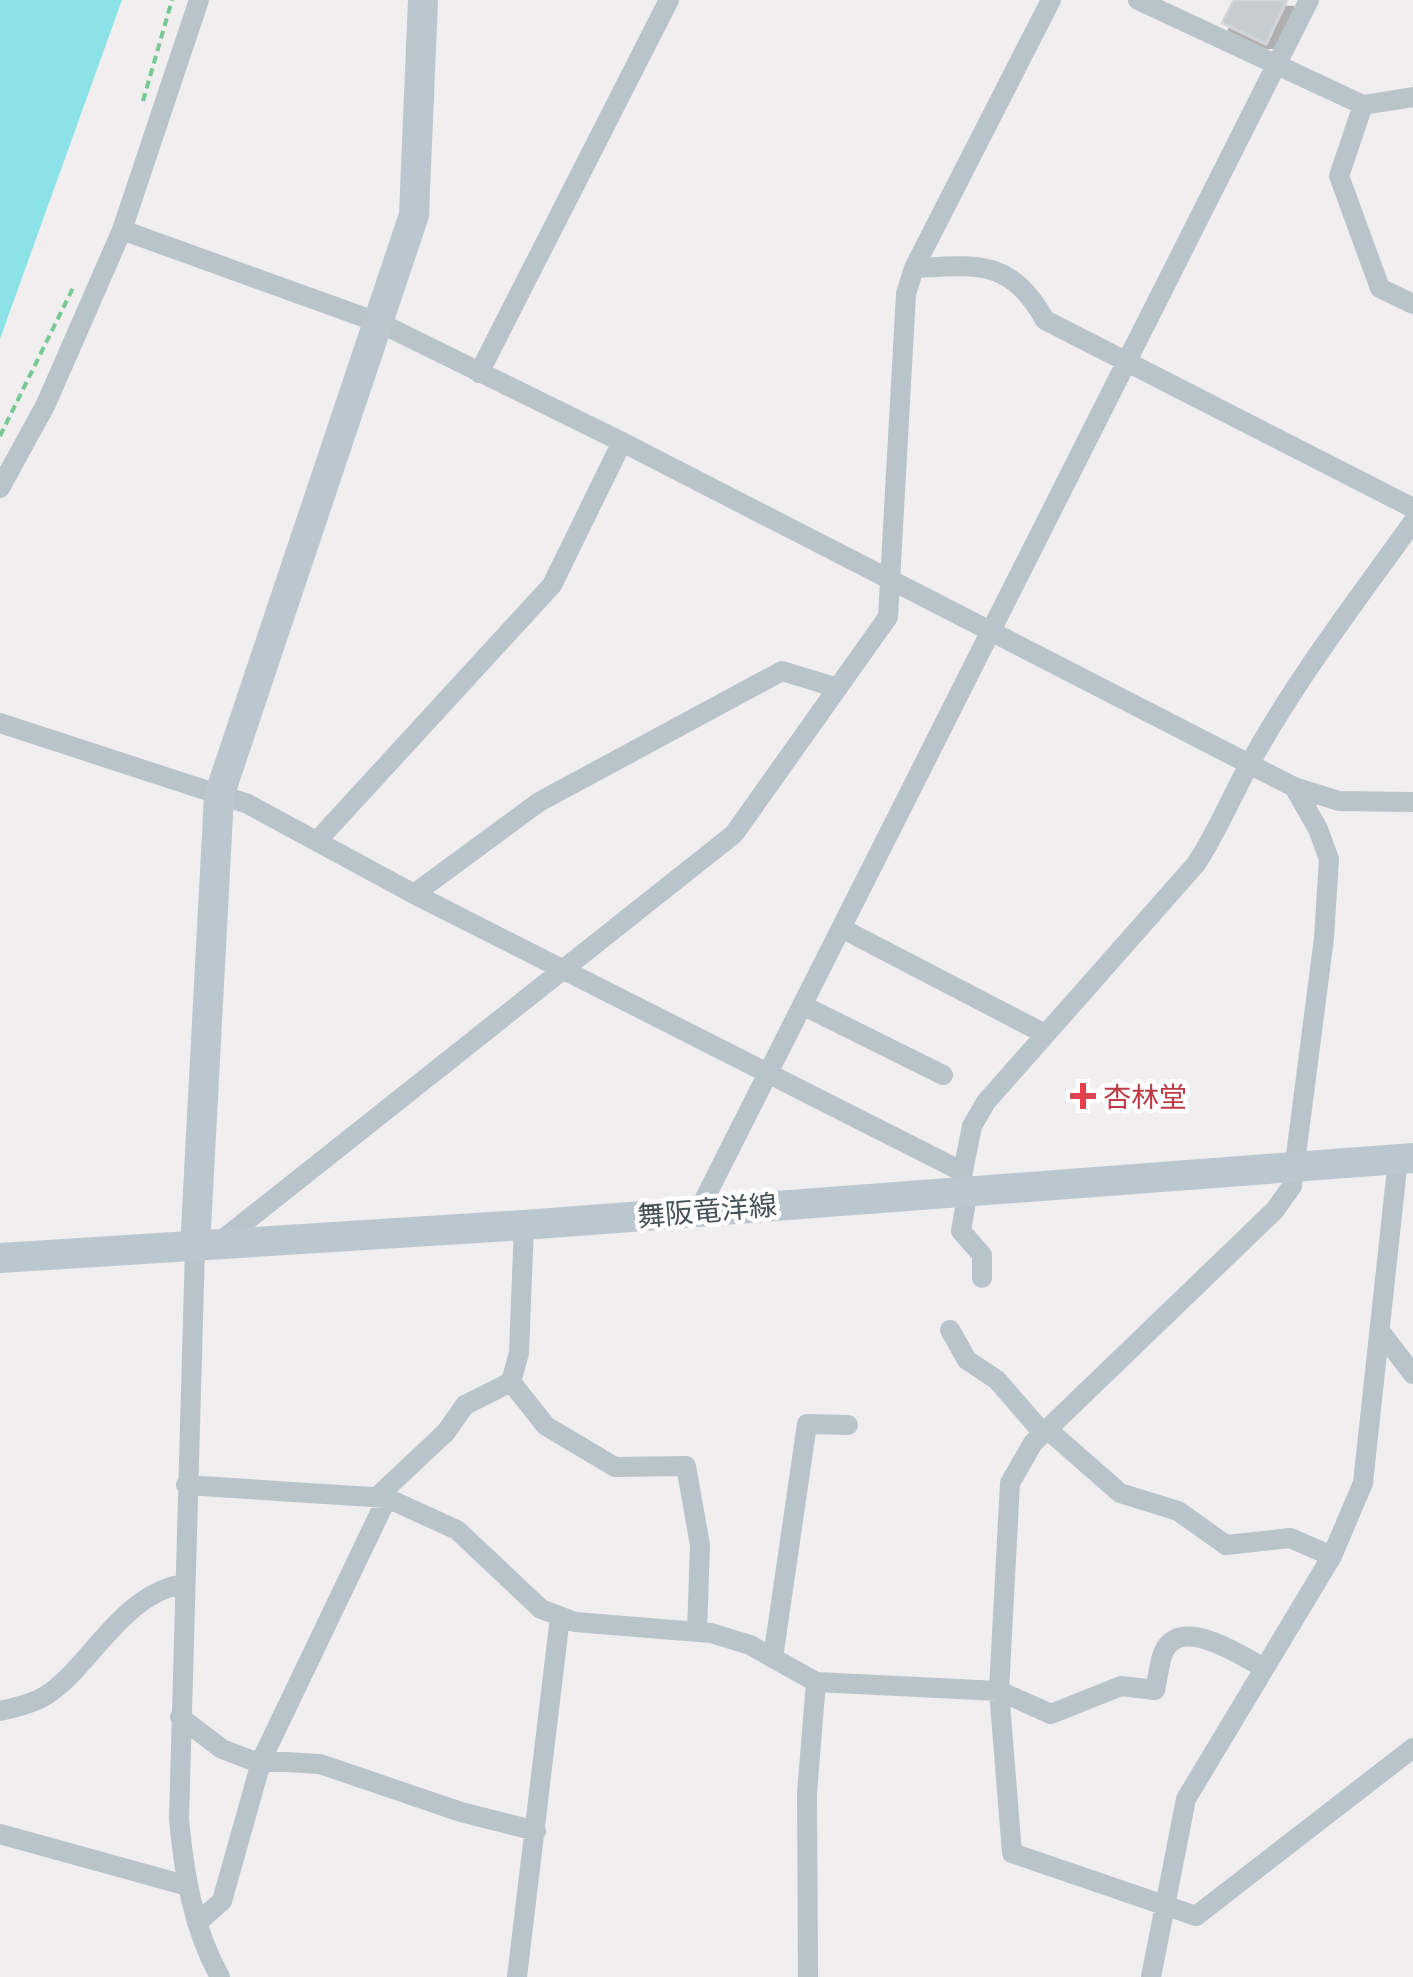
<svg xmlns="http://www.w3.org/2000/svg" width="1413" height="1977" viewBox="0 0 1413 1977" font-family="'PT Sans Narrow','Noto Sans JP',sans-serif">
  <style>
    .water { fill: #8be3e8 }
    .building { fill: #c7ccd0; stroke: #d2d5d9; stroke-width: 2.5; filter: url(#shadow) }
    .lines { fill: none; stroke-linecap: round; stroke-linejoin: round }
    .path { stroke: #76c994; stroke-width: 4; stroke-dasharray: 8 5; stroke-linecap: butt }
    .street { stroke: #b9c4ca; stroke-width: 20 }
    .secondary { stroke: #bac7cf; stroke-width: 30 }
    .health-dot { fill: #e0444e; stroke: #fff; stroke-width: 4 }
    .labels { text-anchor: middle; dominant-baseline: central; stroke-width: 9; stroke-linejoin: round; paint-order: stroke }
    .health-label { font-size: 28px; fill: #be3a42; stroke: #fff; text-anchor: start }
    .street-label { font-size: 28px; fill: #46545a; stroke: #fff }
  </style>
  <defs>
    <filter id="shadow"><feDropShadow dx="7" dy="7" stdDeviation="0" flood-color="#0004"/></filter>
  </defs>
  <rect width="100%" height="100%" fill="#f0eeee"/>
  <path class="water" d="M0,0H122L0,339Z"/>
  <path class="building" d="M1234,0H1287L1266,44L1222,23Z"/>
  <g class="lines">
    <path class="path" d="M143,101L172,0
      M0,436L73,288"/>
    <path class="street" d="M199,0L122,230L380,323L622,442L1294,787L1339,801L1413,802
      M1138,0L1363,105L1413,97
      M1363,105L1339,176L1380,288L1413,304
      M914,268C977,265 1010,258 1045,320L1413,508
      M479,373L669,0
      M0,488L46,404L122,230
      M0,723L248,804L414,894L963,1172
      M1294,787L1318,829L1329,859L1324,938L1292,1186L1275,1210L1033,1443L1010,1483L999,1691L1012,1853L1196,1916L1413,1748
      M317,841L552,585L622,442
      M414,894L539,802L782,671L838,688
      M841,928L1045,1034
      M802,1005L943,1075
      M961,1181L972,1126L986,1102L1196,864C1218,831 1231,797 1250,763C1297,678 1357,600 1413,522
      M968,1190L961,1231L982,1255V1278
      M699,1210L1309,0
      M217,1244L734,834L888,617L906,294L914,268L1051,0
      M195,1248L179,1819C184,1873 193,1929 220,1977
      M950,1330L967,1360L997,1380L1043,1433
      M1382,1334L1413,1374
      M511,1382L546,1426L615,1467L686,1466L700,1545L697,1632
      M1047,1429L1120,1493L1178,1511L1226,1545L1290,1538L1332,1556
      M186,1485L387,1498L457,1530L541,1609L575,1622L711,1633L750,1645L816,1682L999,1691L1051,1714L1121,1686L1155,1690C1158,1678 1159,1662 1164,1651C1181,1615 1242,1656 1264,1668
      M378,1496L446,1432L465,1405L511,1382L519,1353L524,1225
      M773,1658L807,1424L848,1425
      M0,1711C14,1708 32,1704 45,1696C89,1669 121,1594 183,1584
      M180,1717L222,1749L251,1760L320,1764L461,1812L536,1831
      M0,1834L188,1886
      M197,1923L222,1901L262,1759L387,1498
      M517,1977L560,1617
      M808,1977L807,1793L816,1682
      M1151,1977L1186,1799L1332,1556L1363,1483L1398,1159"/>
    <path class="secondary" d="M195,1248L219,796L414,215L423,0
      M0,1258L524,1225L1413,1158"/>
  </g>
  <path class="health-dot" d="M1078 1081h10v10h10v10h-10v10h-10v-10h-10v-10h10z"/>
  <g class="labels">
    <g class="health-label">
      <text x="1103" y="1096">杏林堂</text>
    </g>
    <g class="street-label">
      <text transform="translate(707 1210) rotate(-5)">舞阪竜洋線</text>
    </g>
  </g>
</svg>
